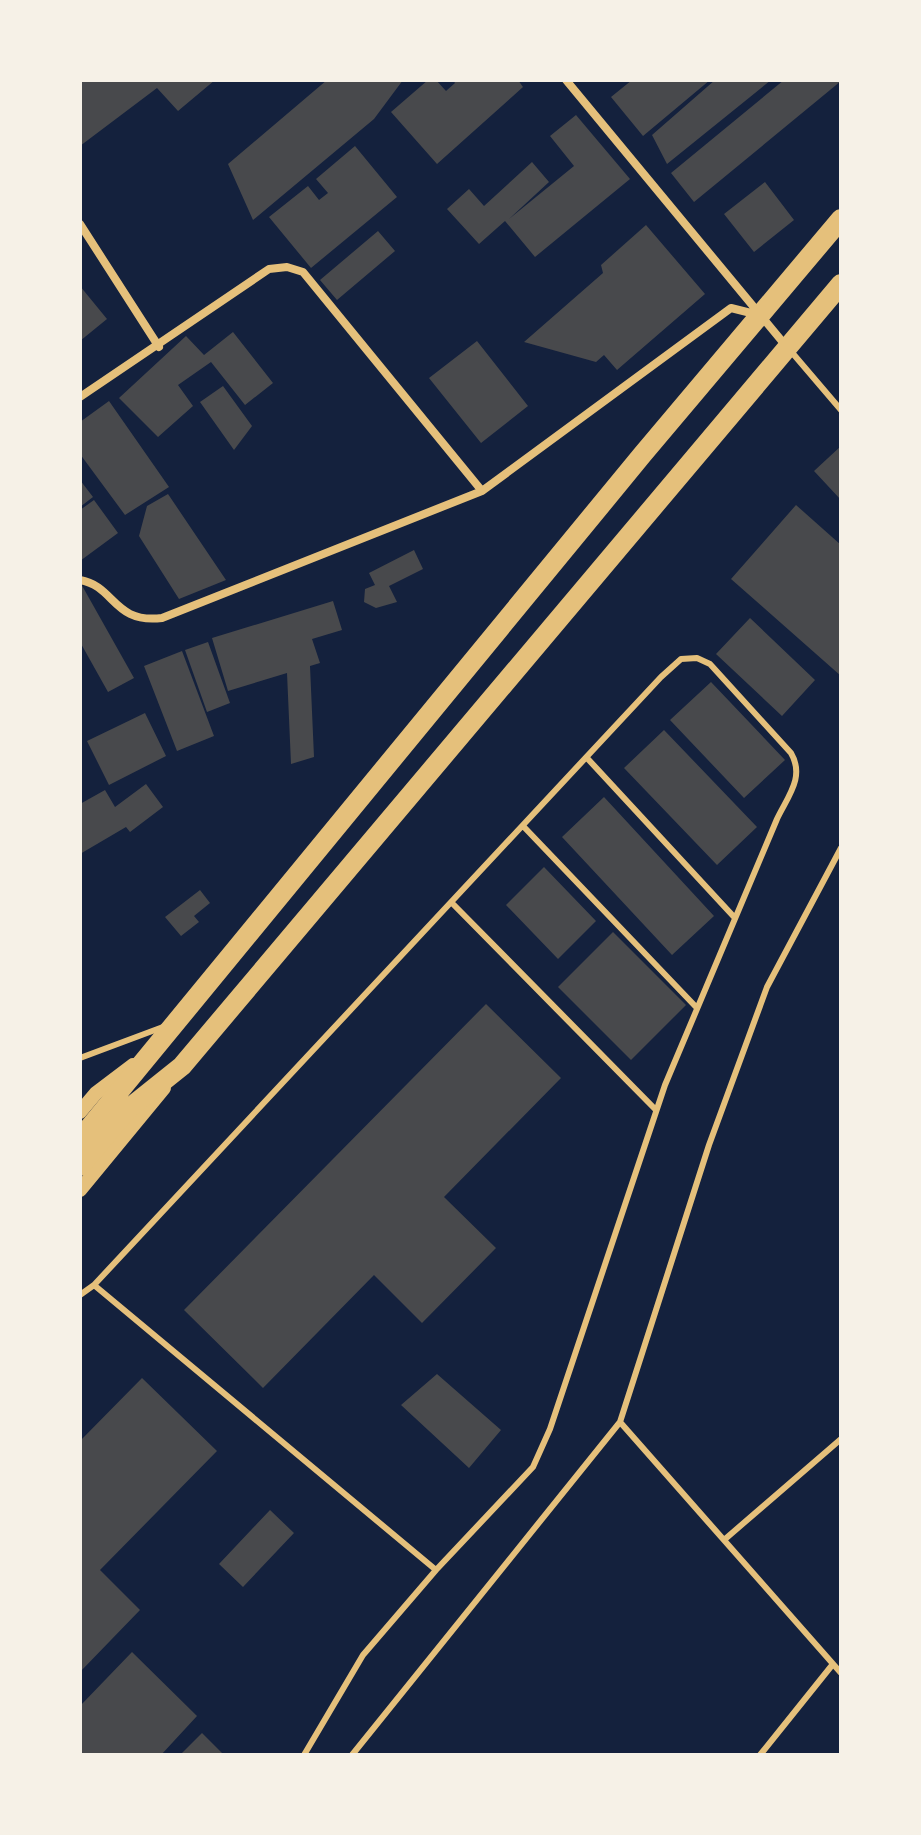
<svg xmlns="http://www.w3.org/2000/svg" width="921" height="1835" viewBox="0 0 921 1835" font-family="Rubik,sans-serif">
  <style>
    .building { fill: #48494c }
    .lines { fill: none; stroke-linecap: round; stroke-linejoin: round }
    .service { stroke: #e5c07b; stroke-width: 6 }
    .minor { stroke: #e5c07b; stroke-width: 8 }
    .tertiary { stroke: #e5c07b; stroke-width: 14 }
    .primary { stroke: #e5c07b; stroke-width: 20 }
  </style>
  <rect width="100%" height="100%" fill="#14213d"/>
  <path class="building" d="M80,80H215L178,111L157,88L80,146Z
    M327,80H403L374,119L253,220L228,164Z
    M428,80H436L446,91L455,83L453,80H518L523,87L437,164L391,112Z
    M632,80H710L643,136L611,97Z
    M715,80H771L667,164L652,135Z
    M784,80L841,81L694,202L671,173Z
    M576,115L630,179L535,257L505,221L479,244L447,209L469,189L484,206L532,162L549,182L509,219L574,166L550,136Z
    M355,146L397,197L311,268L269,217L308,186L319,200L328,193L316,179Z
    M765,182L794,220L754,252L724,214Z
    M646,225L705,294L617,370L604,355L596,362L524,342L603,273L601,265Z
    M378,231L395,251L337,300L320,280Z
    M80,286L107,319L80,341Z
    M233,332L273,383L245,405L211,362L178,385L193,406L158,437L119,398L186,336L204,355Z
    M477,341L528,406L481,443L429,378Z
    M223,386L252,426L234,450L200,402Z
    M109,401L169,487L125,515L80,454V422Z
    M841,446V500L814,471Z
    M80,480L93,497L80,507Z
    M168,494L226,580L179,599L139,536L147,506Z
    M94,500L118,533L80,561V510Z
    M796,505L841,545V676L731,579Z
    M414,550L423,569L389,586L397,602L376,608L364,602L365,589L375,585L369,573Z
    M80,582L134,678L108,692L80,642Z
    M333,601L342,630L312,639L320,663L310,666L314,757L291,764L287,673L228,691L212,638Z
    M750,618L815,680L782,716L716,654Z
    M208,642L230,703L207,712L185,650Z
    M182,651L214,736L177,751L144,666Z
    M711,682L785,760L744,798L670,720Z
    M145,713L166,756L109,785L87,741Z
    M664,730L757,827L717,865L624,768Z
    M146,784L163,807L130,832L126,827L80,854V804L105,790L115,807Z
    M604,797L714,916L672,955L562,837Z
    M544,867L596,921L558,959L506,905Z
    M200,890L210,903L194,916L199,922L181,936L165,917Z
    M613,932L686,1005L631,1060L558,987Z
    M486,1004L561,1078L444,1197L496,1248L422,1323L374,1275L263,1388L184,1310Z
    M437,1374L501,1430L469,1468L401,1405Z
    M142,1378L217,1451L100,1570L140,1610L80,1672V1441Z
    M270,1510L294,1533L243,1587L219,1564Z
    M132,1652L197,1716L161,1755H80V1706Z
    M202,1733L224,1755H180Z"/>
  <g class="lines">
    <path class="service" d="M789,349L841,410
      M587,758L735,918
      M524,827L697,1008
      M453,904L656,1110
      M80,1058L163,1027
      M94,1285L661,677L681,659L697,658L710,664L791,753C805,777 788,796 777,819L665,1085L550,1429L533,1467L436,1570
      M80,1295L94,1285L436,1570L363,1655L304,1755
      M620,1422L841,1673
      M724,1540L841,1439
      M352,1755L620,1422L709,1145L767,987L841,848
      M760,1755L833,1664"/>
    <path class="minor" d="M566,80L786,346
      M80,224L159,347
      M80,397L269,269L287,267L303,272L482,491L731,308L759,315
      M80,580C115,586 113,624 162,618L482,491"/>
    <path class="tertiary" d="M80,1112L96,1093L133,1065
      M80,1190L164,1088"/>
    <path class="primary" d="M80,1139L642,455L841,219
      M80,1166L127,1110L182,1066L841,284"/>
  </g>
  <rect width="921" height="1835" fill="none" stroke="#f6f1e7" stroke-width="164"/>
</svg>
